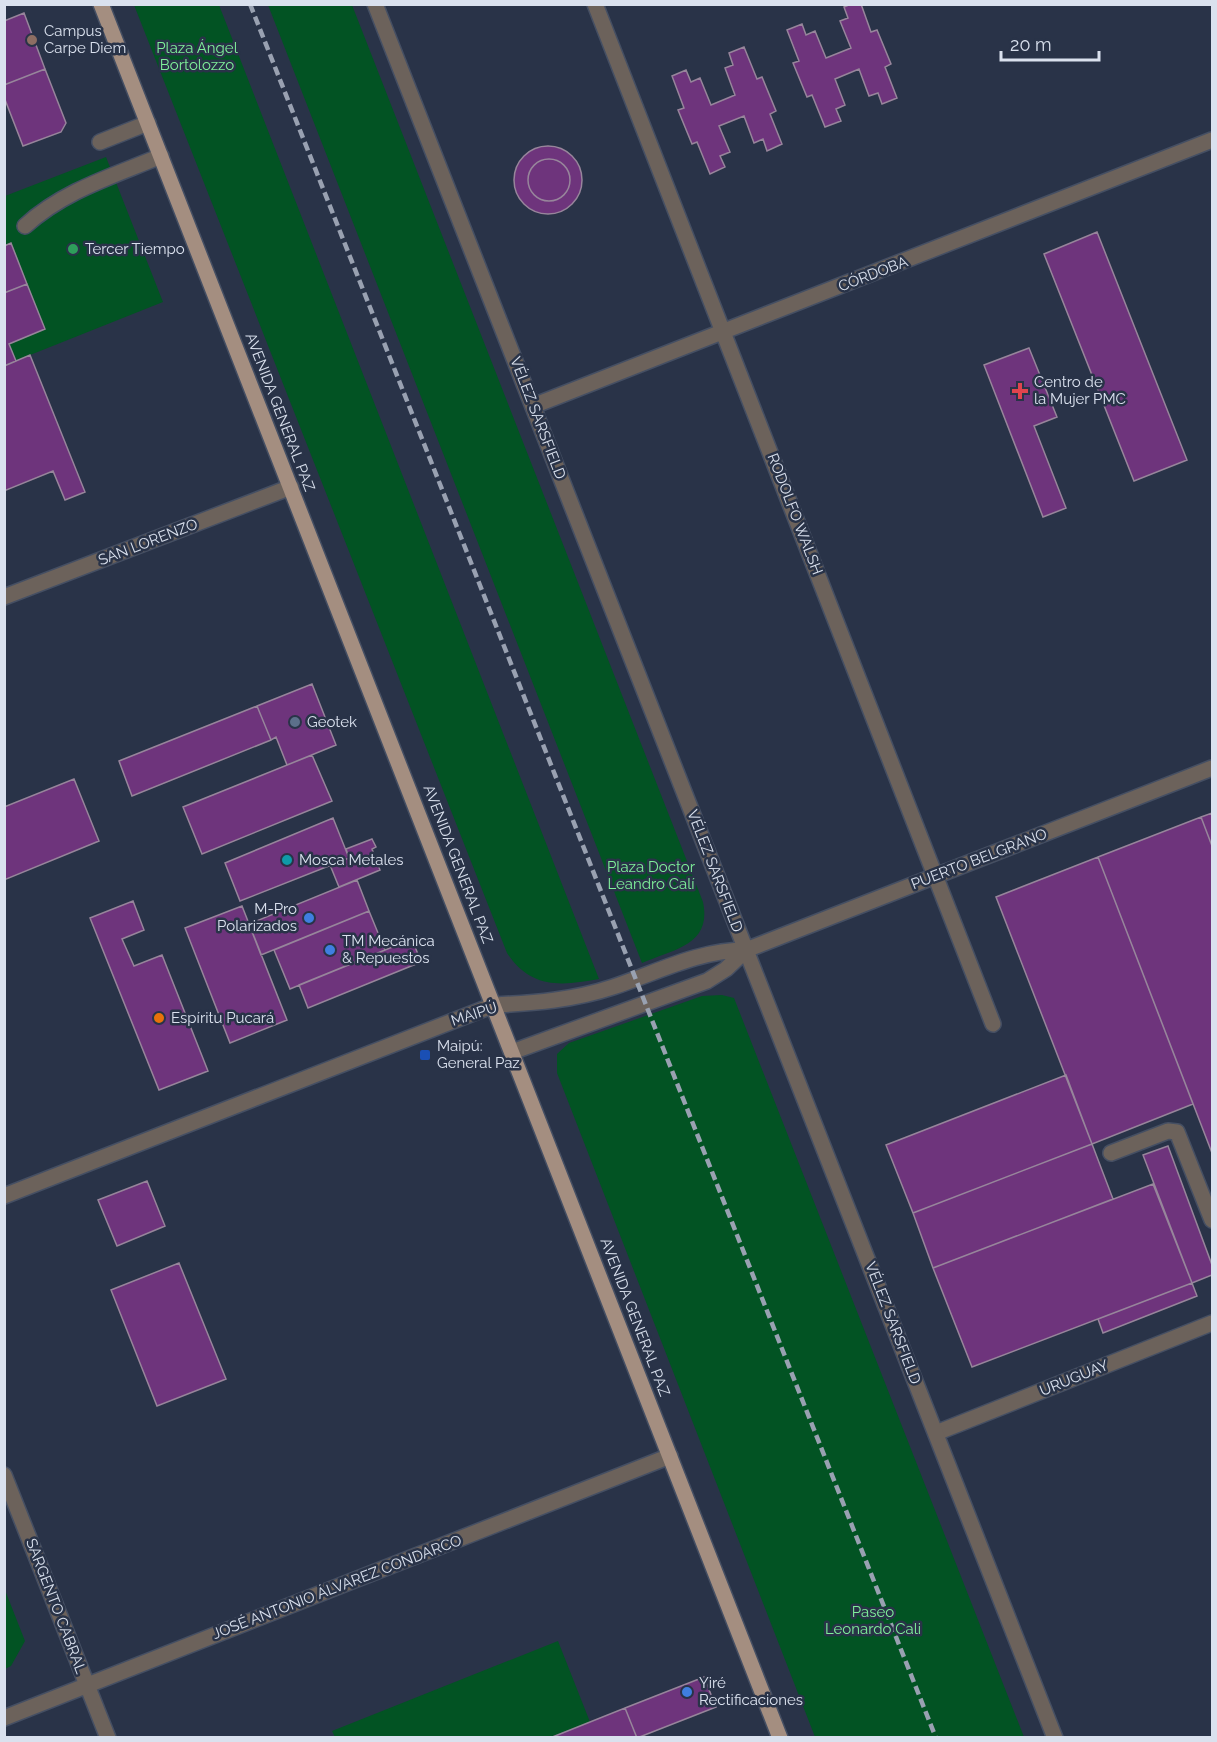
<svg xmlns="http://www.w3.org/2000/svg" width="1217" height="1742" viewBox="0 0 1217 1742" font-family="Raleway,sans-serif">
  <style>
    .green { fill: #025323 }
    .building { fill: #6e347c; stroke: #97859b; stroke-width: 1.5 }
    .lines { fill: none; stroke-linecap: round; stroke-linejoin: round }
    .service-casing { stroke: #454f63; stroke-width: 18 }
    .minor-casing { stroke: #454f63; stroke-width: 18 }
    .tertiary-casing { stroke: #454f63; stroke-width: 18 }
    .primary-casing { stroke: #454f63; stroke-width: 18 }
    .service { stroke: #6c625b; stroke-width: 15 }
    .minor { stroke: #6c625b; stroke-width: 15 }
    .tertiary { stroke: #6c625b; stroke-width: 15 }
    .primary { stroke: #a48e80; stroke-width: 15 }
    .rail { stroke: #99a1b1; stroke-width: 4.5; stroke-dasharray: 9 4.5; stroke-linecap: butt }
    .education-dot { fill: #8d6e63; stroke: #293348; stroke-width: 2 }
    .leisure-dot { fill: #2e9e5b; stroke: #293348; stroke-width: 2 }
    .health-dot { fill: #e0444e; stroke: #293348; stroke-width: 2 }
    .service-dot { fill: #5c6f8a; stroke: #293348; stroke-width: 2 }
    .culture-dot { fill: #0f9aa8; stroke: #293348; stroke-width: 2 }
    .shop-dot { fill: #3f7fe0; stroke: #293348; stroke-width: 2 }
    .food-dot { fill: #e8710a; stroke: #293348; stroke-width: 2 }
    .transit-dot { fill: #1a4fb4; stroke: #293348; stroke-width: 2 }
    .labels { text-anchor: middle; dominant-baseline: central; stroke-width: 5; stroke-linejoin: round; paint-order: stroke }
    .poi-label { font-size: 15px; fill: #dae1ee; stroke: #293348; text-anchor: start }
    .park-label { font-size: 15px; fill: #7ff09a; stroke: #293348 }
    .street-label { font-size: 15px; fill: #dae1ee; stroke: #293348 }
  </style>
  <rect width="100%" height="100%" fill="#293348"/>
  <path class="green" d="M134,5H219L599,979C561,986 531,989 507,953Z
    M268,5H352L703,902C712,945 674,949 642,963Z
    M106,157L163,302L5,365V196Z
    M722,995L734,998L1024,1737H815L557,1073V1054L569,1043L702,996Z
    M5,1590L25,1641L11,1666L5,1669Z
    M558,1641L590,1722L550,1737H335L332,1731Z"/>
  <path class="building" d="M851,4H861L871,32L877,30L891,64L885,67L897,98L882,104L878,93L869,96L859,69L835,79L845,105L836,109L841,121L825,127L812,95L807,97L793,63L799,61L787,30L802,24L806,35L815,31L826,58L851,48L840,21L848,18L844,7Z
    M24,13L45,69L4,85V21Z
    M744,47L757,79L762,77L776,111L770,114L782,144L767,151L763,139L754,143L744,116L719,126L730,152L720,156L725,167L710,174L697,142L692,144L678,110L684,108L672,76L686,70L691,82L700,78L711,105L735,95L725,68L733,65L729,53Z
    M45,69L66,123L61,132L23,146L4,97V85Z
    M514 180a34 34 0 1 1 68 0a34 34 0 1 1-68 0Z
    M528 180a21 21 0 1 1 42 0a21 21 0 1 1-42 0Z
    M1097,232L1187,460L1134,481L1044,254Z
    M11,243L27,284L4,293V246Z
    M27,284L45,329L9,344L16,361L4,366V293Z
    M1029,348L1057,417L1034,426L1066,508L1043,517L984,365Z
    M30,355L85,492L65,500L53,471L4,491V366Z
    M312,684L336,745L287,765L276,737L271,740L257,706Z
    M257,706L271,740L132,796L119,761Z
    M312,755L332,801L202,854L183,807Z
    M74,779L99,841L4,880V807Z
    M1212,813V846L1201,817Z
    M1201,817L1212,846V1153L1098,857Z
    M333,818L349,858L240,901L225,863Z
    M372,839L376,847L372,849L380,870L339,887L330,865L349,858L346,849Z
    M1098,857L1193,1104L1092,1144L996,897Z
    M357,880L369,911L261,955L249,924Z
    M133,901L144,930L122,939L134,966L162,955L208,1071L159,1090L90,918Z
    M242,906L287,1020L230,1043L185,928Z
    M369,911L385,950L290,989L274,950Z
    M412,939L421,962L308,1008L299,985Z
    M1066,1075L1092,1144L913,1213L886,1145Z
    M1092,1144L1113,1199L933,1268L913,1213Z
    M1168,1146L1212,1265V1275L1192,1283L1143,1155Z
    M147,1181L165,1226L117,1246L98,1200Z
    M1153,1184L1192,1283L972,1367L933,1268Z
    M179,1263L226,1379L157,1406L111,1290Z
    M1192,1283L1197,1296L1103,1333L1098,1319Z
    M704,1677L716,1707L637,1738L625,1708Z
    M625,1708L637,1738H550Z"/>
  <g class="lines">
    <g class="service-casing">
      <path id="service" d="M100,142L148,123
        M25,226C63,191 113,176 161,156
        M1111,1153L1168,1131L1177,1132L1212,1220"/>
    </g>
    <g class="minor-casing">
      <path id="minor" d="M595,4L993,1024
        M533,406L1212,140
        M4,597L291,487
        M936,1433L1212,1323
        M4,1475L108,1738
        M4,1718L670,1456"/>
    </g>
    <g class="tertiary-casing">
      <path id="tertiary" d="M375,4L1055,1738
        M512,1052L707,981L726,969L746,950
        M4,1196L494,1005C535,1003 574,1000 613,987C658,972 699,950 746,950L1212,768"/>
    </g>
    <g class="primary-casing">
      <path id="primary" d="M101,4L780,1738"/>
    </g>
    <use href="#service" class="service"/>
    <use href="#minor" class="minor"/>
    <use href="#tertiary" class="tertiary"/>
    <use href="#primary" class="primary"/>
    <path class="rail" d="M250,4L936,1738"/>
  </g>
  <circle class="education-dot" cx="32" cy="40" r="6"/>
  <circle class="leisure-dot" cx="73" cy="249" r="6"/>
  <path class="health-dot" d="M1017 382h6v6h6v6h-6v6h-6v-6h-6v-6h6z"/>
  <circle class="service-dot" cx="295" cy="722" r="6"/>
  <circle class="culture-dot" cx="287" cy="860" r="6"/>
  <g class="shop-dot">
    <circle cx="309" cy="918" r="6"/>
    <circle cx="330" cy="950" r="6"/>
    <circle cx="687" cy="1692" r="6"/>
  </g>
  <circle class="food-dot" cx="159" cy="1018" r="6"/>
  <rect class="transit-dot" x="419" y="1049" width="12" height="12" rx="3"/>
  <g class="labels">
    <g class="poi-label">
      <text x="44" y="31">Campus<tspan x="44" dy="17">Carpe Diem</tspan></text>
      <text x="85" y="249">Tercer Tiempo</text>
      <text x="1034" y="382">Centro de<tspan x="1034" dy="17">la Mujer PMC</tspan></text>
      <text x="307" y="722">Geotek</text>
      <text x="299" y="860">Mosca Metales</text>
      <text x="297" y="909" text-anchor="end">M-Pro<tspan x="297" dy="17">Polarizados</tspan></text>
      <text x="342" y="941">TM Mecánica<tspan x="342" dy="17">&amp; Repuestos</tspan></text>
      <text x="171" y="1018">Espíritu Pucará</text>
      <text x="437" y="1046">Maipú:<tspan x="437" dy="17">General Paz</tspan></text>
      <text x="699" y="1683">Yiré<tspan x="699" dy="17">Rectificaciones</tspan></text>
    </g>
    <g class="park-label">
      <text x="197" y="48">Plaza Ángel<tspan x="197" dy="17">Bortolozzo</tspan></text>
      <text x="651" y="867">Plaza Doctor<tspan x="651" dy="17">Leandro Calí</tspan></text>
      <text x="873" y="1612">Paseo<tspan x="873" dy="17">Leonardo Cali</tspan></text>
    </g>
    <g class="street-label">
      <text transform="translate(873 274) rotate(-21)">CÓRDOBA</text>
      <text transform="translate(280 412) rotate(69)">AVENIDA GENERAL PAZ</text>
      <text transform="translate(538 418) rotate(69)">VÉLEZ SARSFIELD</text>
      <text transform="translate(795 514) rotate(69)">RODOLFO WALSH</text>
      <text transform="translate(148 542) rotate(-21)">SAN LORENZO</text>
      <text transform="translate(979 859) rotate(-21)">PUERTO BELGRANO</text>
      <text transform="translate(458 864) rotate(69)">AVENIDA GENERAL PAZ</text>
      <text transform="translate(715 871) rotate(69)">VÉLEZ SARSFIELD</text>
      <text transform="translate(474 1014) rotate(-18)">MAIPÚ</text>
      <text transform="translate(635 1317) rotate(69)">AVENIDA GENERAL PAZ</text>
      <text transform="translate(893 1323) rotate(69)">VÉLEZ SARSFIELD</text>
      <text transform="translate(1074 1378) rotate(-22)">URUGUAY</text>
      <text transform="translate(337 1587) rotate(-21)">JOSÉ ANTONIO ÁLVAREZ CONDARCO</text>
      <text transform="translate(56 1606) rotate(69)">SARGENTO CABRAL</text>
    </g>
  </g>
  <rect width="1217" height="1742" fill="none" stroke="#dae1ee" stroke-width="12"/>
  <path d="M1001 51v9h98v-9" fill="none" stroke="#dae1ee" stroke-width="3"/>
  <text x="1010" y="51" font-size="18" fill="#dae1ee" stroke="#293348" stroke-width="4.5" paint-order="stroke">20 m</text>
</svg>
